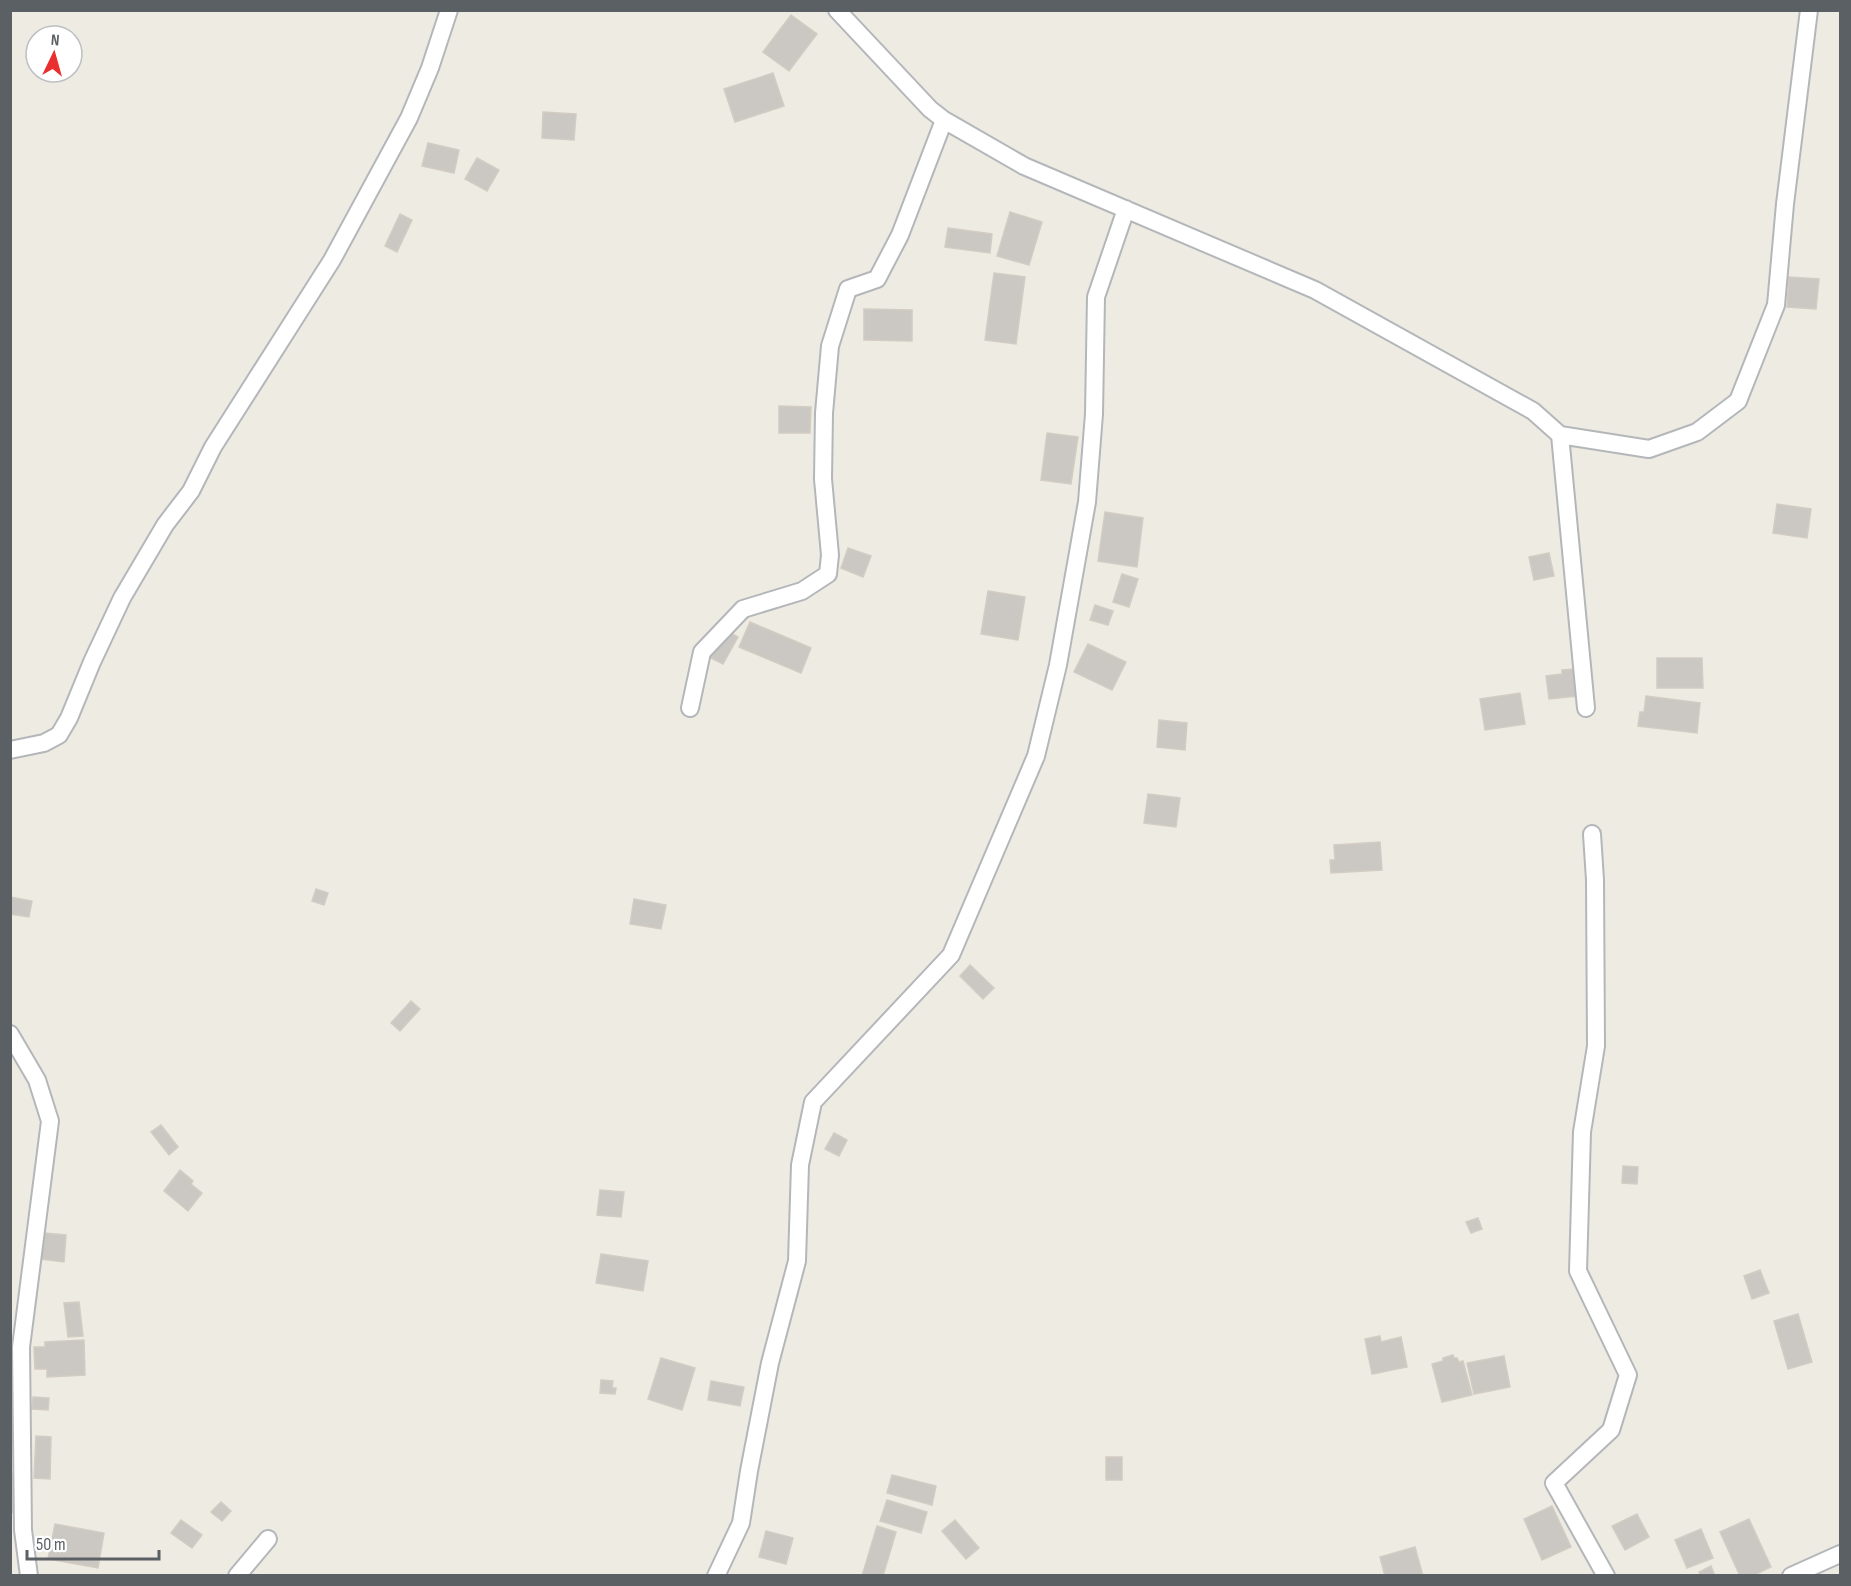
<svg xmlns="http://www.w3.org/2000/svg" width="1851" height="1586" viewBox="0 0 1851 1586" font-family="'Sofia Sans Condensed',sans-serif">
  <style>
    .building { fill: #cbc7c2; stroke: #d3ccc2; stroke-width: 1.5 }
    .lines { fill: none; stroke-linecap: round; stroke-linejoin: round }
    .minor-casing { stroke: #b4b7ba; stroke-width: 20 }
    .minor { stroke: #fff; stroke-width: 16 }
  </style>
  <rect width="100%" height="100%" fill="#eeebe3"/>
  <path class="building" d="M791,15L817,34L789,71L763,52Z
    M773,73L784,106L735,122L724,89Z
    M543,112L576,114L574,140L542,138Z
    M428,143L459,150L454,173L422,166Z
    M477,158L499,170L487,191L465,179Z
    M1010,212L1042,222L1029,265L997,256Z
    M400,214L412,220L397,252L385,246Z
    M948,228L992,234L990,253L945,247Z
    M994,273L1025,277L1016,344L985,340Z
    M1789,277L1819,279L1816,309L1787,307Z
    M864,309L912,310V341L864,340Z
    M779,406L811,407L810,433H779Z
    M1047,433L1078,437L1071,484L1041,480Z
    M1777,504L1811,509L1807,538L1773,533Z
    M1105,512L1143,518L1137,567L1098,561Z
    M848,548L871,556L863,577L841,568Z
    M1549,553L1554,576L1534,580L1529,557Z
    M1122,574L1138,579L1129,607L1113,602Z
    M988,591L1025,597L1018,640L981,634Z
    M1095,605L1113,611L1108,625L1090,620Z
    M750,622L811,648L801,673L739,647Z
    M727,631L738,637L723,664L711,658Z
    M1088,644L1126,662L1112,690L1074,672Z
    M1657,658H1702L1703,688H1657Z
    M1575,669L1578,696L1549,699L1546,676L1562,674V670Z
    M1520,693L1525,724L1485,730L1480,699Z
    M1646,696L1700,703L1697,733L1638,726L1640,712H1644Z
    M1159,720L1187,723L1185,750L1157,747Z
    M1148,794L1180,798L1176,827L1144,823Z
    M1380,842L1382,870L1331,873L1330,860H1335L1334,845Z
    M316,889L328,893L324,905L312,901Z
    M10,897L32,901L29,917L10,914Z
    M634,899L666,905L661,929L630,924Z
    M970,965L994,988L983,999L960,976Z
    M411,1001L420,1009L400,1031L391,1023Z
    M161,1125L178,1147L169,1155L151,1132Z
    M834,1133L847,1140L839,1156L825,1149Z
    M1623,1166L1638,1167L1637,1184L1622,1183Z
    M180,1170L193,1181L191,1184L202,1193L188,1211L164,1191Z
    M600,1190L624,1192L621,1217L597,1215Z
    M1478,1218L1482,1229L1471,1233L1466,1222Z
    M44,1233L66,1235L64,1262L41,1259Z
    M601,1254L648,1261L643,1291L596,1283Z
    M1760,1270L1769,1293L1752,1299L1744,1276Z
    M79,1302L83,1336L68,1337L64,1303Z
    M1798,1314L1812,1362L1788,1369L1774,1321Z
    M1380,1336L1381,1342L1401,1337L1407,1367L1372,1374L1365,1339Z
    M84,1340L85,1375L47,1377V1369H35L34,1347H45V1342Z
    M1453,1355L1454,1358H1457L1459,1362L1463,1361L1472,1395L1442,1402L1432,1364L1443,1361V1358Z
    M1504,1356L1510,1387L1474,1394L1467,1363Z
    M661,1358L695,1368L682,1410L648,1399Z
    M601,1380L613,1381L612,1388H616L615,1394L600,1393Z
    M711,1381L744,1387L740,1406L708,1400Z
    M33,1397L49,1398L48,1410L32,1409Z
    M36,1436L51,1437L50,1479L34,1478Z
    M1106,1457H1122V1480H1106Z
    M10,1473L21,1475L14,1513H10Z
    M892,1475L936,1486L932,1505L887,1493Z
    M887,1500L927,1512L921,1533L880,1521Z
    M221,1502L231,1511L222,1521L211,1512Z
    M1552,1506L1571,1547L1542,1560L1524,1519Z
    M1637,1514L1649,1537L1625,1550L1612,1526Z
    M1749,1519L1771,1567L1752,1576H1740L1720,1532Z
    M181,1520L202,1535L192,1548L171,1533Z
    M955,1520L979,1548L966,1559L942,1531Z
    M55,1524L104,1533L98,1568L48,1559Z
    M877,1526L896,1532L883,1576H862Z
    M1701,1529L1713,1558L1687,1568L1675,1540Z
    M766,1531L793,1538L786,1564L759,1557Z
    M1415,1547L1423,1576H1385L1380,1557Z
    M1711,1566L1715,1576H1701L1699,1572Z"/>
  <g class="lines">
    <g class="minor-casing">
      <path id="minor" d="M837,10L930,109L944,120L1024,166L1315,290L1533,411L1560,435L1649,449L1697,432L1738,401L1776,305L1785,204L1809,10
        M1560,435L1586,708
        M690,708L702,652L743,609L802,591L828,574L830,555L823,479L824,413L830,346L848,289L877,279L900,235L944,120
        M10,750L44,743L59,735L69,718L92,662L122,598L165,525L191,491L213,447L332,260L409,118L430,68L449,10
        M1592,834L1595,880L1596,1046L1582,1132L1578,1271L1628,1375L1611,1430L1554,1483L1606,1576
        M10,1034L37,1080L50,1121L21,1347L23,1530L29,1576
        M237,1576L268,1539
        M716,1576L741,1523L749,1471L770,1363L797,1261L800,1165L813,1102L951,955L1036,756L1058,665L1087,502L1094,414L1096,297L1126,209
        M1791,1576L1840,1554"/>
    </g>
    <use href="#minor" class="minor"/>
  </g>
  <rect width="1851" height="1586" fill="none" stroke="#5b6064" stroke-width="24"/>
  <g transform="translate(54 54) rotate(5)"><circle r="28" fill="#ffffff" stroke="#bdbfc1" stroke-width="1.5"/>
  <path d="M0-4.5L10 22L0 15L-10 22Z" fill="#e92f2f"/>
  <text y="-9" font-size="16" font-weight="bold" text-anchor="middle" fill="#5b6064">N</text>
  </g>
  <path d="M27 1550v9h132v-9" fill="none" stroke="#5b6064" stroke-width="3"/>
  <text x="36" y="1550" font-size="18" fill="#5b6064" stroke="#ffffff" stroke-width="4.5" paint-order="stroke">50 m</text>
</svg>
